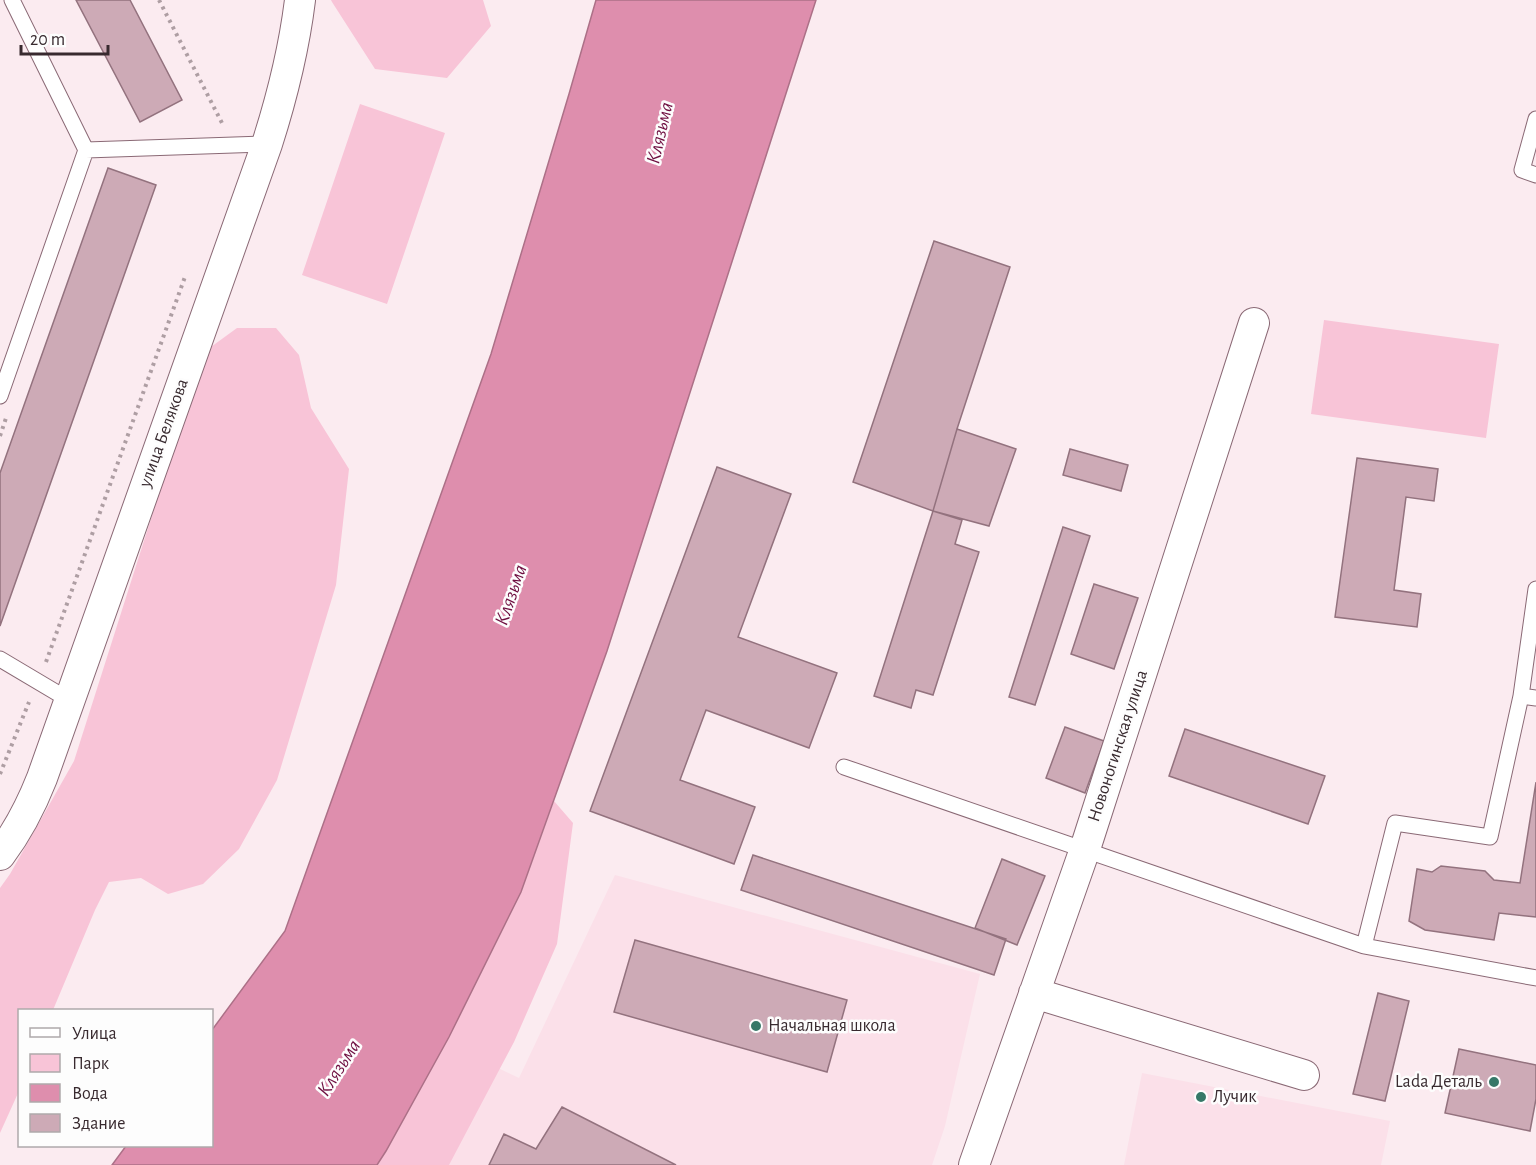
<svg xmlns="http://www.w3.org/2000/svg" width="1536" height="1165" viewBox="0 0 1536 1165" font-family="'Alegreya Sans',sans-serif">
  <style>
    .built { fill: #fbe0e9 }
    .green { fill: #f8c4d7 }
    .water { fill: #de8ead; stroke: #ac7087; stroke-width: 1.5 }
    .building { fill: #cdaab6; stroke: #93727e; stroke-width: 1.5 }
    .lines { fill: none; stroke-linecap: round; stroke-linejoin: round }
    .lane-casing { stroke: #8a6975; stroke-width: 17 }
    .street-casing { stroke: #8a6975; stroke-width: 32 }
    .path { stroke: #ae9ea3; stroke-width: 4; stroke-dasharray: 3 4.5; stroke-linecap: butt }
    .lane { stroke: #fff; stroke-width: 15 }
    .street { stroke: #fff; stroke-width: 30 }
    .poi-dot { fill: #367868; stroke: #fdfdfd; stroke-width: 2 }
    .labels { text-anchor: middle; dominant-baseline: central; stroke-width: 5; stroke-linejoin: round; paint-order: stroke }
    .street-label { font-size: 18px; fill: #382a2f; stroke: #fdfdfd }
    .poi-label { font-size: 18px; fill: #382a2f; stroke: #fdfdfd; text-anchor: start }
    .water-label { font-size: 20px; font-style: italic; fill: #6d0d3f; stroke: #fdfdfd }
  </style>
  <rect width="100%" height="100%" fill="#fbebf0"/>
  <path class="built" d="M615,875L980,974L945,1126L932,1165H395L461,1050L519,1078Z
    M1142,1073L1390,1121L1381,1165H1124Z"/>
  <path class="green" d="M331,0H483L491,26L447,78L375,69L332,2Z
    M360,104L445,133L387,304L302,275Z
    M1324,320L1499,344L1486,438L1311,414Z
    M237,328H276L299,355L311,408L349,469L336,585L277,780L239,849L203,884L168,894L141,878L109,882L95,910L53,1010H20L19,1091L0,1133V888L10,874L74,761L204,352Z
    M554,801L573,823L557,944L514,1042L449,1165H377L386,1151L449,1037L521,892Z"/>
  <path class="water" d="M596,0H816L607,651L521,892L449,1037L386,1151L377,1165H112L126,1146H212V1030L285,931L491,354L569,94Z"/>
  <path class="building" d="M76,0H130L182,100L140,122Z
    M108,168L156,185L0,626V473Z
    M934,241L1010,267L957,429L933,511L853,482Z
    M957,429L1016,449L989,526L933,511Z
    M1070,449L1128,465L1121,491L1063,475Z
    M1357,458L1438,469L1434,501L1406,497L1394,590L1421,594L1417,627L1335,617Z
    M717,467L791,494L738,637L837,673L809,748L706,710L680,780L755,807L734,864L590,811Z
    M933,511L962,520L955,544L979,552L933,695L916,690L911,708L874,696Z
    M1063,527L1090,536L1035,705L1009,697Z
    M1094,584L1138,598L1114,669L1071,654Z
    M1065,727L1104,741L1085,793L1046,778Z
    M1185,729L1325,776L1308,824L1169,776Z
    M1536,782V917L1499,913L1494,940L1425,930L1409,921L1417,869L1432,872L1441,866L1485,871L1494,880L1520,883Z
    M753,855L1006,939L994,975L741,890Z
    M1002,859L1045,876L1017,945L975,928Z
    M635,940L847,1000L827,1072L614,1012Z
    M1378,993L1409,1001L1385,1101L1353,1094Z
    M1459,1049L1536,1065V1099L1530,1131L1445,1113Z
    M562,1107L676,1165H489L504,1134L536,1149Z"/>
  <g class="lines">
    <g class="lane-casing">
      <path id="lane" d="M1536,119L1522,170L1536,175
        M86,150L267,144
        M0,396L86,150L12,0
        M1536,589L1521,696L1536,698
        M0,659L69,700
        M1521,696L1490,837L1395,823L1364,946L1536,978
        M844,767L1364,946"/>
    </g>
    <g class="street-casing">
      <path id="street" d="M0,855C18,831 31,806 42,778L267,144C282,97 294,49 300,0
        M1034,993L1304,1075
        M974,1165L1085,849L1254,323"/>
    </g>
    <path class="path" d="M159,0L222,123
      M0,436L7,415
      M46,662L186,274
      M0,774L29,702"/>
    <use href="#lane" class="lane"/>
    <use href="#street" class="street"/>
  </g>
  <g class="poi-dot">
    <circle cx="756" cy="1026" r="6"/>
    <circle cx="1494" cy="1082" r="6"/>
    <circle cx="1201" cy="1097" r="6"/>
  </g>
  <g class="labels">
    <g class="street-label">
      <text transform="translate(164 433) rotate(-70)">улица Белякова</text>
      <text transform="translate(1118 746) rotate(-72)">Новоногинская улица</text>
    </g>
    <g class="poi-label">
      <text x="768" y="1026">Начальная школа</text>
      <text x="1482" y="1082" text-anchor="end">Lada Деталь</text>
      <text x="1213" y="1097">Лучик</text>
    </g>
    <g class="water-label">
      <text transform="translate(660 133) rotate(-77)">Клязьма</text>
      <text transform="translate(511 595) rotate(-71)">Клязьма</text>
      <text transform="translate(339 1068) rotate(-57)">Клязьма</text>
    </g>
  </g>
  <rect x="18" y="1009" width="195" height="138" fill="#fdfdfd" stroke="#aea9ab" stroke-width="1.5"/>
  <rect x="30" y="1028" width="30" height="9" fill="#ffffff" stroke="#aea9ab" stroke-width="1.5"/>
  <text x="72" y="1039" font-size="18" fill="#382a2f">Улица</text>
  <rect x="30" y="1054" width="30" height="18" fill="#f8c4d7" stroke="#aea9ab" stroke-width="1.5"/>
  <text x="72" y="1069" font-size="18" fill="#382a2f">Парк</text>
  <rect x="30" y="1084" width="30" height="18" fill="#de8ead" stroke="#aea9ab" stroke-width="1.5"/>
  <text x="72" y="1099" font-size="18" fill="#382a2f">Вода</text>
  <rect x="30" y="1114" width="30" height="18" fill="#cdaab6" stroke="#aea9ab" stroke-width="1.5"/>
  <text x="72" y="1129" font-size="18" fill="#382a2f">Здание</text>
  <path d="M21 45v9h87v-9" fill="none" stroke="#382a2f" stroke-width="3"/>
  <text x="30" y="45" font-size="18" fill="#382a2f" stroke="#fdfdfd" stroke-width="4.5" paint-order="stroke">20 m</text>
</svg>
